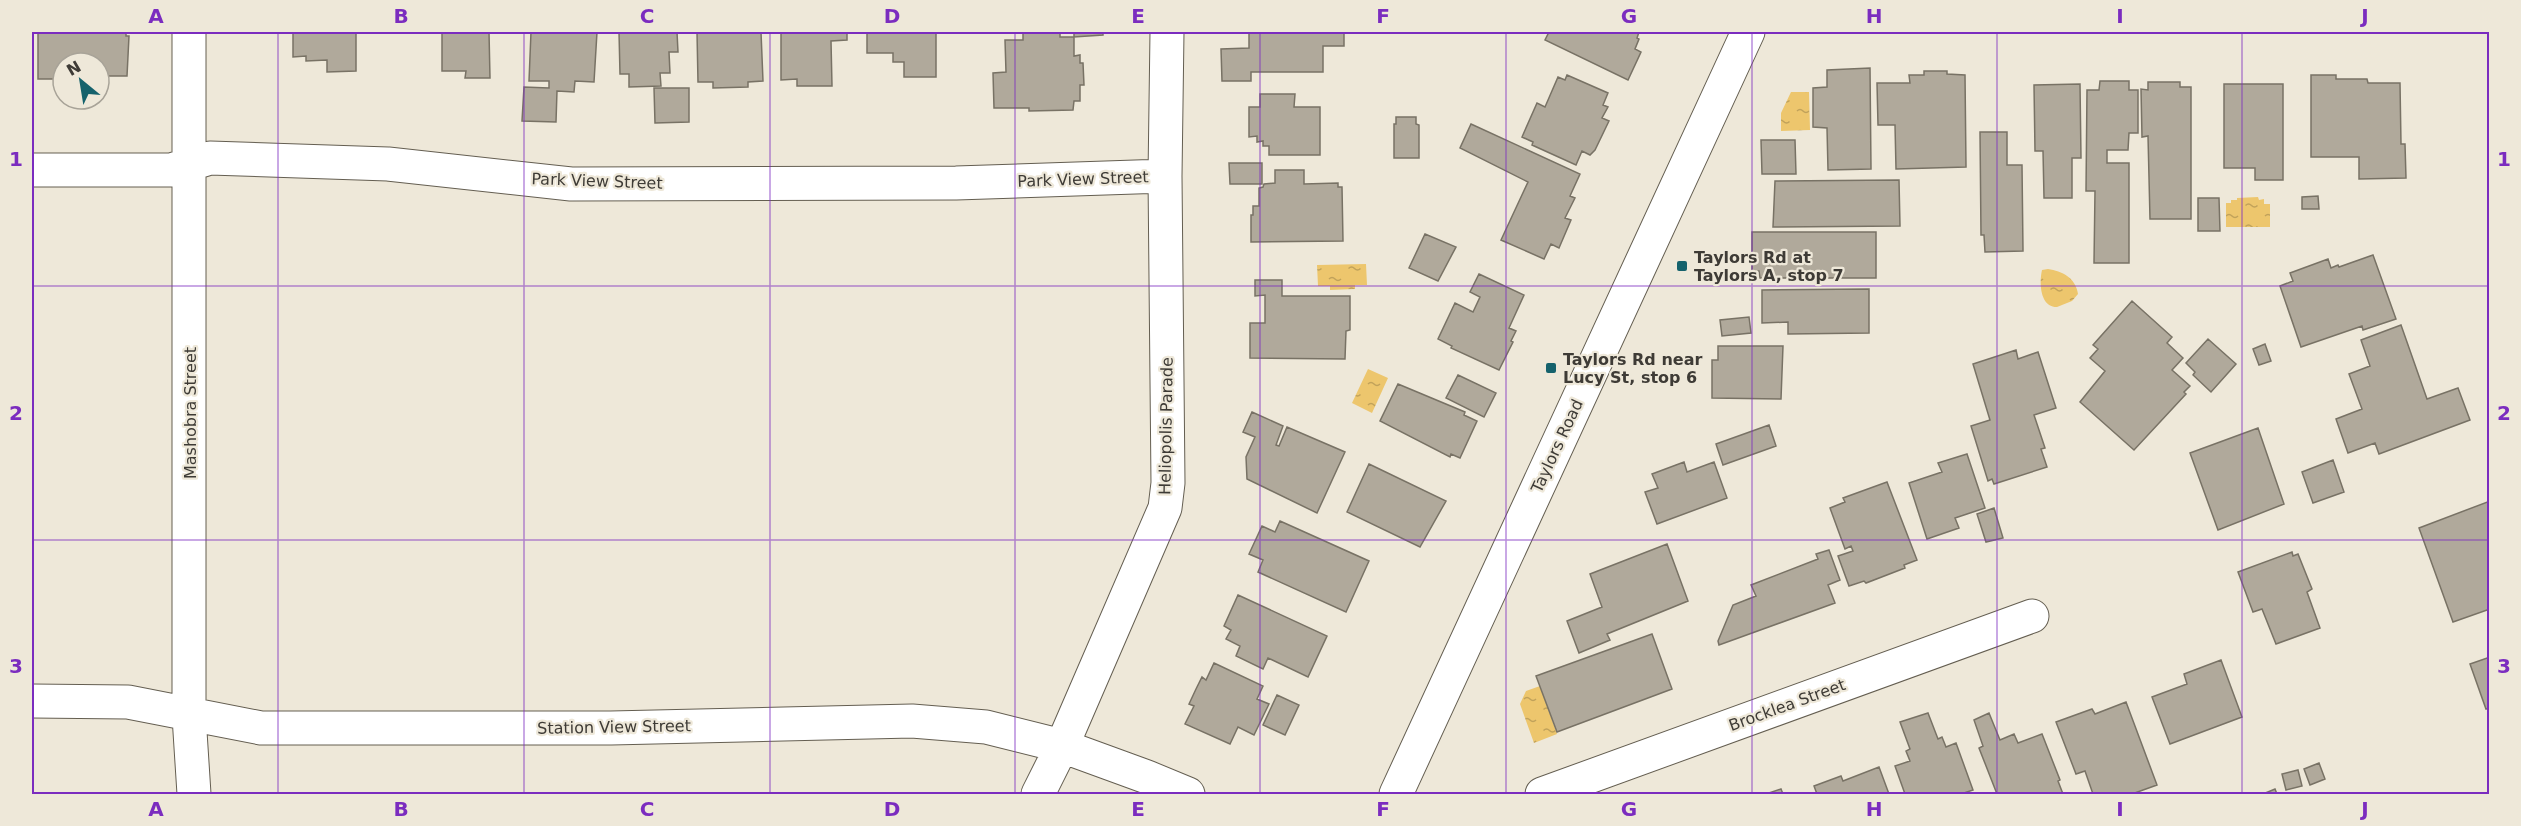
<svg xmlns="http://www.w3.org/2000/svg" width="2521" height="826" viewBox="0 0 2521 826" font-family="'DejaVu Sans',sans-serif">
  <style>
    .water { fill: url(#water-ripples) }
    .building { fill: #b0a99b; stroke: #787265; stroke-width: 1.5 }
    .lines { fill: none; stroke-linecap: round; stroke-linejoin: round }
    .minor-casing { stroke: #645e51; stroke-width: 35 }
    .tertiary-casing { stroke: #645e51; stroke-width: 35 }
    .minor { stroke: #fff; stroke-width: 33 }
    .tertiary { stroke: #fff; stroke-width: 33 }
    .grid { fill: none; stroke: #7b2cbf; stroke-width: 1.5; stroke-opacity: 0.55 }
    .poi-dot { fill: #15626c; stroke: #eee8d9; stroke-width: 2 }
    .labels { text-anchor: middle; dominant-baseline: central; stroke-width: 4.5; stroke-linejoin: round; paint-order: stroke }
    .street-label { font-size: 16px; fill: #3e3b36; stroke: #eee8d9 }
    .poi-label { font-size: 16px; font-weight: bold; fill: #3e3b36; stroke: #eee8d9; text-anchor: start }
    .neatline { fill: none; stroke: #7b2cbf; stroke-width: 2 }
    .grid-label { font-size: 20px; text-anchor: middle; font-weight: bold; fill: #7b2cbf }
  </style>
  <defs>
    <pattern id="water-ripples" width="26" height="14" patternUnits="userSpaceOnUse" patternTransform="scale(1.5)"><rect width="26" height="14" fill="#edc66d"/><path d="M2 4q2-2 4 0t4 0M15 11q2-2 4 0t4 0" fill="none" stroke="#c1a25a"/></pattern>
  </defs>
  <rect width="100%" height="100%" fill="#eee8d9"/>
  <path class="water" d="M1791,92H1809L1810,130L1781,131V113Z
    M2258,197L2259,200L2264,199V204H2270V227H2226V203H2231V200H2237V198Z
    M1366,264L1367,285H1355V289L1330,290V286H1318L1317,265Z
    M2048,269C2062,271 2076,278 2078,294L2072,301L2057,307C2040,307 2039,283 2042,270Z
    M1368,369L1388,378L1372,413L1352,403Z
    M1540,686L1557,734L1534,743L1520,704L1526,691Z"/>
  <path class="building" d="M38,32H126V36H129L127,76H99V63H63V79H38Z
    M293,32H356V71L327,72V60L306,61V56L293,57Z
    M442,32H489L490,78H465L466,71H442Z
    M531,32H597L594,82L575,81L574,92L557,91L556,122L522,121L524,87L549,88V81H529Z
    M619,32H677L678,52H669L670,73H660L661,86L629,87V74H620Z
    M697,32H761L763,81L748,82V87L713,88V82H698Z
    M781,32H847V40L831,41L832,86H797V79L781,80Z
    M867,32H936V77H904V62H893V53H867Z
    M1023,32H1060V37H1074V56L1080,55V63H1083L1084,85H1080V101H1074L1073,110L1029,111V108H994L993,73L1006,72L1005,40H1023Z
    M1074,32H1103V35L1074,37Z
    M1249,32H1344V46H1323V72H1251V81H1222L1221,49L1249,48Z
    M1549,32H1639L1637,38L1639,39L1635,49L1641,52L1628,80L1545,40Z
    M1870,68L1871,169L1828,170L1827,128L1813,127V88L1827,87V70Z
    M1924,71H1947V74L1965,75L1966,167L1896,169L1895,125H1878L1877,83H1910L1909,75H1924Z
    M1567,75L1608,93L1603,105L1608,107L1602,118L1609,121L1595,150L1590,155L1582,151L1576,165L1532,145L1533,142L1522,137L1537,103L1545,107L1558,77L1565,80Z
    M2311,75H2336V79H2367L2368,83H2400L2401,144H2405L2406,178L2359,179V157H2311Z
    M2100,81H2129V90H2138V133H2129L2128,150H2107V163H2129V263H2094L2095,191H2086L2087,90H2099Z
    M2148,82H2180V87H2191V219H2150L2148,136L2142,137L2141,89L2148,90Z
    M2080,84L2081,158H2072V198H2044L2043,151H2035L2034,85Z
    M2224,84H2283V180H2255V168H2224Z
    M654,88H689V122L655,123Z
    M1260,94H1295L1294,107H1320V155H1269V146H1263V141L1257,142V136L1249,137V107H1260Z
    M1396,117H1416V124L1419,125V158H1394V124H1396Z
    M1471,124L1580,174L1570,196L1575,198L1565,218L1571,220L1559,248L1551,244L1544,259L1501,240L1528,182L1460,148Z
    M1980,132H2007V165H2022L2023,251L1985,252L1984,235H1981Z
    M1761,140H1795L1796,174H1762Z
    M1229,163H1262V184H1230Z
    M1275,170H1304V184L1338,183V187H1342L1343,241L1251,242V215H1253V206H1259V188L1263,187L1264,184L1275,183Z
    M1899,180L1900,226L1773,227L1775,181Z
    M2318,196L2319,209H2302V197Z
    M2198,198H2219L2220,231H2198Z
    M1752,232H1876V278H1760L1759,271H1752Z
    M1425,234L1456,247L1438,281L1409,268Z
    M2373,255L2396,319L2363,330L2362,326L2301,347L2280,286L2293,281L2290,273L2328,259L2331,268L2338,265L2339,267Z
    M1479,274L1524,295L1509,328L1516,331L1511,341L1513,342L1499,370L1451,348L1452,346L1438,339L1455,303L1473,312L1480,297L1470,292Z
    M1255,280H1282V296H1350V330L1346,331L1345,359L1250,358V323H1265V295L1255,296Z
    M1869,289V333L1788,334V322L1762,323V290Z
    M2132,301L2172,337L2167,343L2183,358L2172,370L2190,386L2184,392L2186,394L2134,450L2080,402L2105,371L2090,358L2098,349L2093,345Z
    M1749,317L1751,333L1722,336L1720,320Z
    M2401,325L2427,399L2458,388L2470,420L2379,454L2375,443L2348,453L2336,419L2362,409L2349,374L2370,366L2361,340Z
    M2208,339L2236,364L2211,392L2193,375L2195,372L2186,363Z
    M2265,344L2271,361L2259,365L2253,349Z
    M1718,346H1783L1781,399L1712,398V360H1718Z
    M2016,350L2018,359L2038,352L2056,408L2034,415L2045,448L2041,449L2047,467L1994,484L1992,479L1988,481L1971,426L1990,420L1973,364Z
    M1458,375L1496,393L1484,417L1446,398Z
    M1398,384L1465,412L1464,415L1477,421L1460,458L1451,454L1450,457L1380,421Z
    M1252,412L1283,426L1276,445L1279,446L1287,427L1345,452L1317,513L1247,479L1246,457L1255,437L1243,432Z
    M1769,425L1776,446L1723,465L1716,444Z
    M2258,428L2284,504L2218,530L2190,453Z
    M1967,454L1985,508L1955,518L1959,528L1927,539L1909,483L1942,472L1938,463Z
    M2333,460L2344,492L2313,503L2302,472Z
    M1684,462L1687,472L1714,462L1727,498L1657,524L1645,492L1658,488L1652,474Z
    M1369,464L1446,501L1420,547L1347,512Z
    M1887,482L1917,560L1904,565L1905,568L1866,583L1864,581L1849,586L1838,556L1853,551L1851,546L1845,549L1830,508L1845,502L1843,498Z
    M2490,501V609L2453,622L2419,528Z
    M1994,508L2003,538L1986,542L1977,514Z
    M1280,521L1369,561L1346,612L1258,572L1263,560L1249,554L1262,526L1275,532Z
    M1667,544L1688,601L1607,634L1610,640L1579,653L1567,621L1602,607L1590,574Z
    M1829,550L1840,580L1828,585L1835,603L1719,645L1718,641L1733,605L1756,596L1751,585L1818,559L1816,554Z
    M2292,552L2293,556L2298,554L2312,589L2307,592L2320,628L2276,644L2262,609L2253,612L2238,572Z
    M1238,595L1327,636L1308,677L1268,658L1263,669L1236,656L1240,646L1226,639L1231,630L1224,626Z
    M1652,634L1672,689L1557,732L1536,676Z
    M2490,657V708L2486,709L2470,664Z
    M2221,660L2242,717L2170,744L2152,697L2187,684L2184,674Z
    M1214,663L1263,686L1257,699L1269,704L1254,735L1238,727L1230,744L1185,724L1194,706L1189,704L1196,689L1202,677L1206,680Z
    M1277,695L1299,705L1285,735L1263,725Z
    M2126,702L2157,785L2132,794H2093L2085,771L2076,774L2056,722L2092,709L2095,714Z
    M1928,713L1938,739L1942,737L1946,747L1956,743L1973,790L1961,794H1905L1895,766L1910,761L1906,751L1910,749L1900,722Z
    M1989,713L2000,740L2014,734L2018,743L2042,734L2060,780L2058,781L2063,794H1997L1979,748L1983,746L1974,720Z
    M2319,763L2325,779L2310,785L2304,769Z
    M1879,767L1889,794H1817L1814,786L1841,776L1843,781Z
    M2298,770L2302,786L2286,790L2282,774Z
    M1781,789L1783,794H1766Z
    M2275,789L2277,794H2263Z"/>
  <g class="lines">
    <g class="minor-casing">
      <path id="minor" d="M189,32V716L194,794
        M32,170H171L210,158L388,164L571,184L956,183L1165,176
        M32,701L128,702L261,728H611L912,721L986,727L1062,746L1147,777L1188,794
        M1038,794L1062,746L1165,508L1168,483L1165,176L1167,32
        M1542,794L2032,616"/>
    </g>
    <g class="tertiary-casing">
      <path id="tertiary" d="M1396,794L1748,32"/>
    </g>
    <use href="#minor" class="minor"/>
    <use href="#tertiary" class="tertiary"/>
  </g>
  <path class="grid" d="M278,32V794M524,32V794M770,32V794M1015,32V794M1260,32V794M1506,32V794M1752,32V794M1997,32V794M2242,32V794M32,286H2490M32,540H2490"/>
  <g class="poi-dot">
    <rect x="1676" y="260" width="12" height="12" rx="3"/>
    <rect x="1545" y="362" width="12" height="12" rx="3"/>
  </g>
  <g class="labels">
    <g class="street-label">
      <text transform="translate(1083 179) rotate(-2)">Park View Street</text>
      <text transform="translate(597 181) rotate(2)">Park View Street</text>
      <text transform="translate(190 413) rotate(-90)">Mashobra Street</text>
      <text transform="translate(1166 426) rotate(-89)">Heliopolis Parade</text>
      <text transform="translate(1557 446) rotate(-65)">Taylors Road</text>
      <text transform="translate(1787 705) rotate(-20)">Brocklea Street</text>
      <text transform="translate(614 727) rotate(-1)">Station View Street</text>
    </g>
    <g class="poi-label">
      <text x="1694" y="257">Taylors Rd at<tspan x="1694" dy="18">Taylors A, stop 7</tspan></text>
      <text x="1563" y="359">Taylors Rd near<tspan x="1563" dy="18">Lucy St, stop 6</tspan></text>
    </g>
  </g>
  <rect width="2521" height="826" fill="none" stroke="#eee8d9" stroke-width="66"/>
  <g transform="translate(81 81) rotate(330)"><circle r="28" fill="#eee8d9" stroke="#a8a398" stroke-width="1.5"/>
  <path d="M0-4.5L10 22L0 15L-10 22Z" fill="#15626c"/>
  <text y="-9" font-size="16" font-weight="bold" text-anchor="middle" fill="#3e3b36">N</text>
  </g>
  <rect x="33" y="33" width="2455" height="760" class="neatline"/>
  <g class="grid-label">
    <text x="156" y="23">A</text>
    <text x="401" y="23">B</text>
    <text x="647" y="23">C</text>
    <text x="892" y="23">D</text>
    <text x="1138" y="23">E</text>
    <text x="1383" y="23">F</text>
    <text x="1629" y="23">G</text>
    <text x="1874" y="23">H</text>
    <text x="2120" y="23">I</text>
    <text x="2365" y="23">J</text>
    <text x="16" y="166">1</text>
    <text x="2504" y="166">1</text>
    <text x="16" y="420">2</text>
    <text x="2504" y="420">2</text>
    <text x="16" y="673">3</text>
    <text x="2504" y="673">3</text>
    <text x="156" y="816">A</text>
    <text x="401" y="816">B</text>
    <text x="647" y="816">C</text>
    <text x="892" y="816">D</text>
    <text x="1138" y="816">E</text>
    <text x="1383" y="816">F</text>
    <text x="1629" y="816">G</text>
    <text x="1874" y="816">H</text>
    <text x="2120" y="816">I</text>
    <text x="2365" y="816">J</text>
  </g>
</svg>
